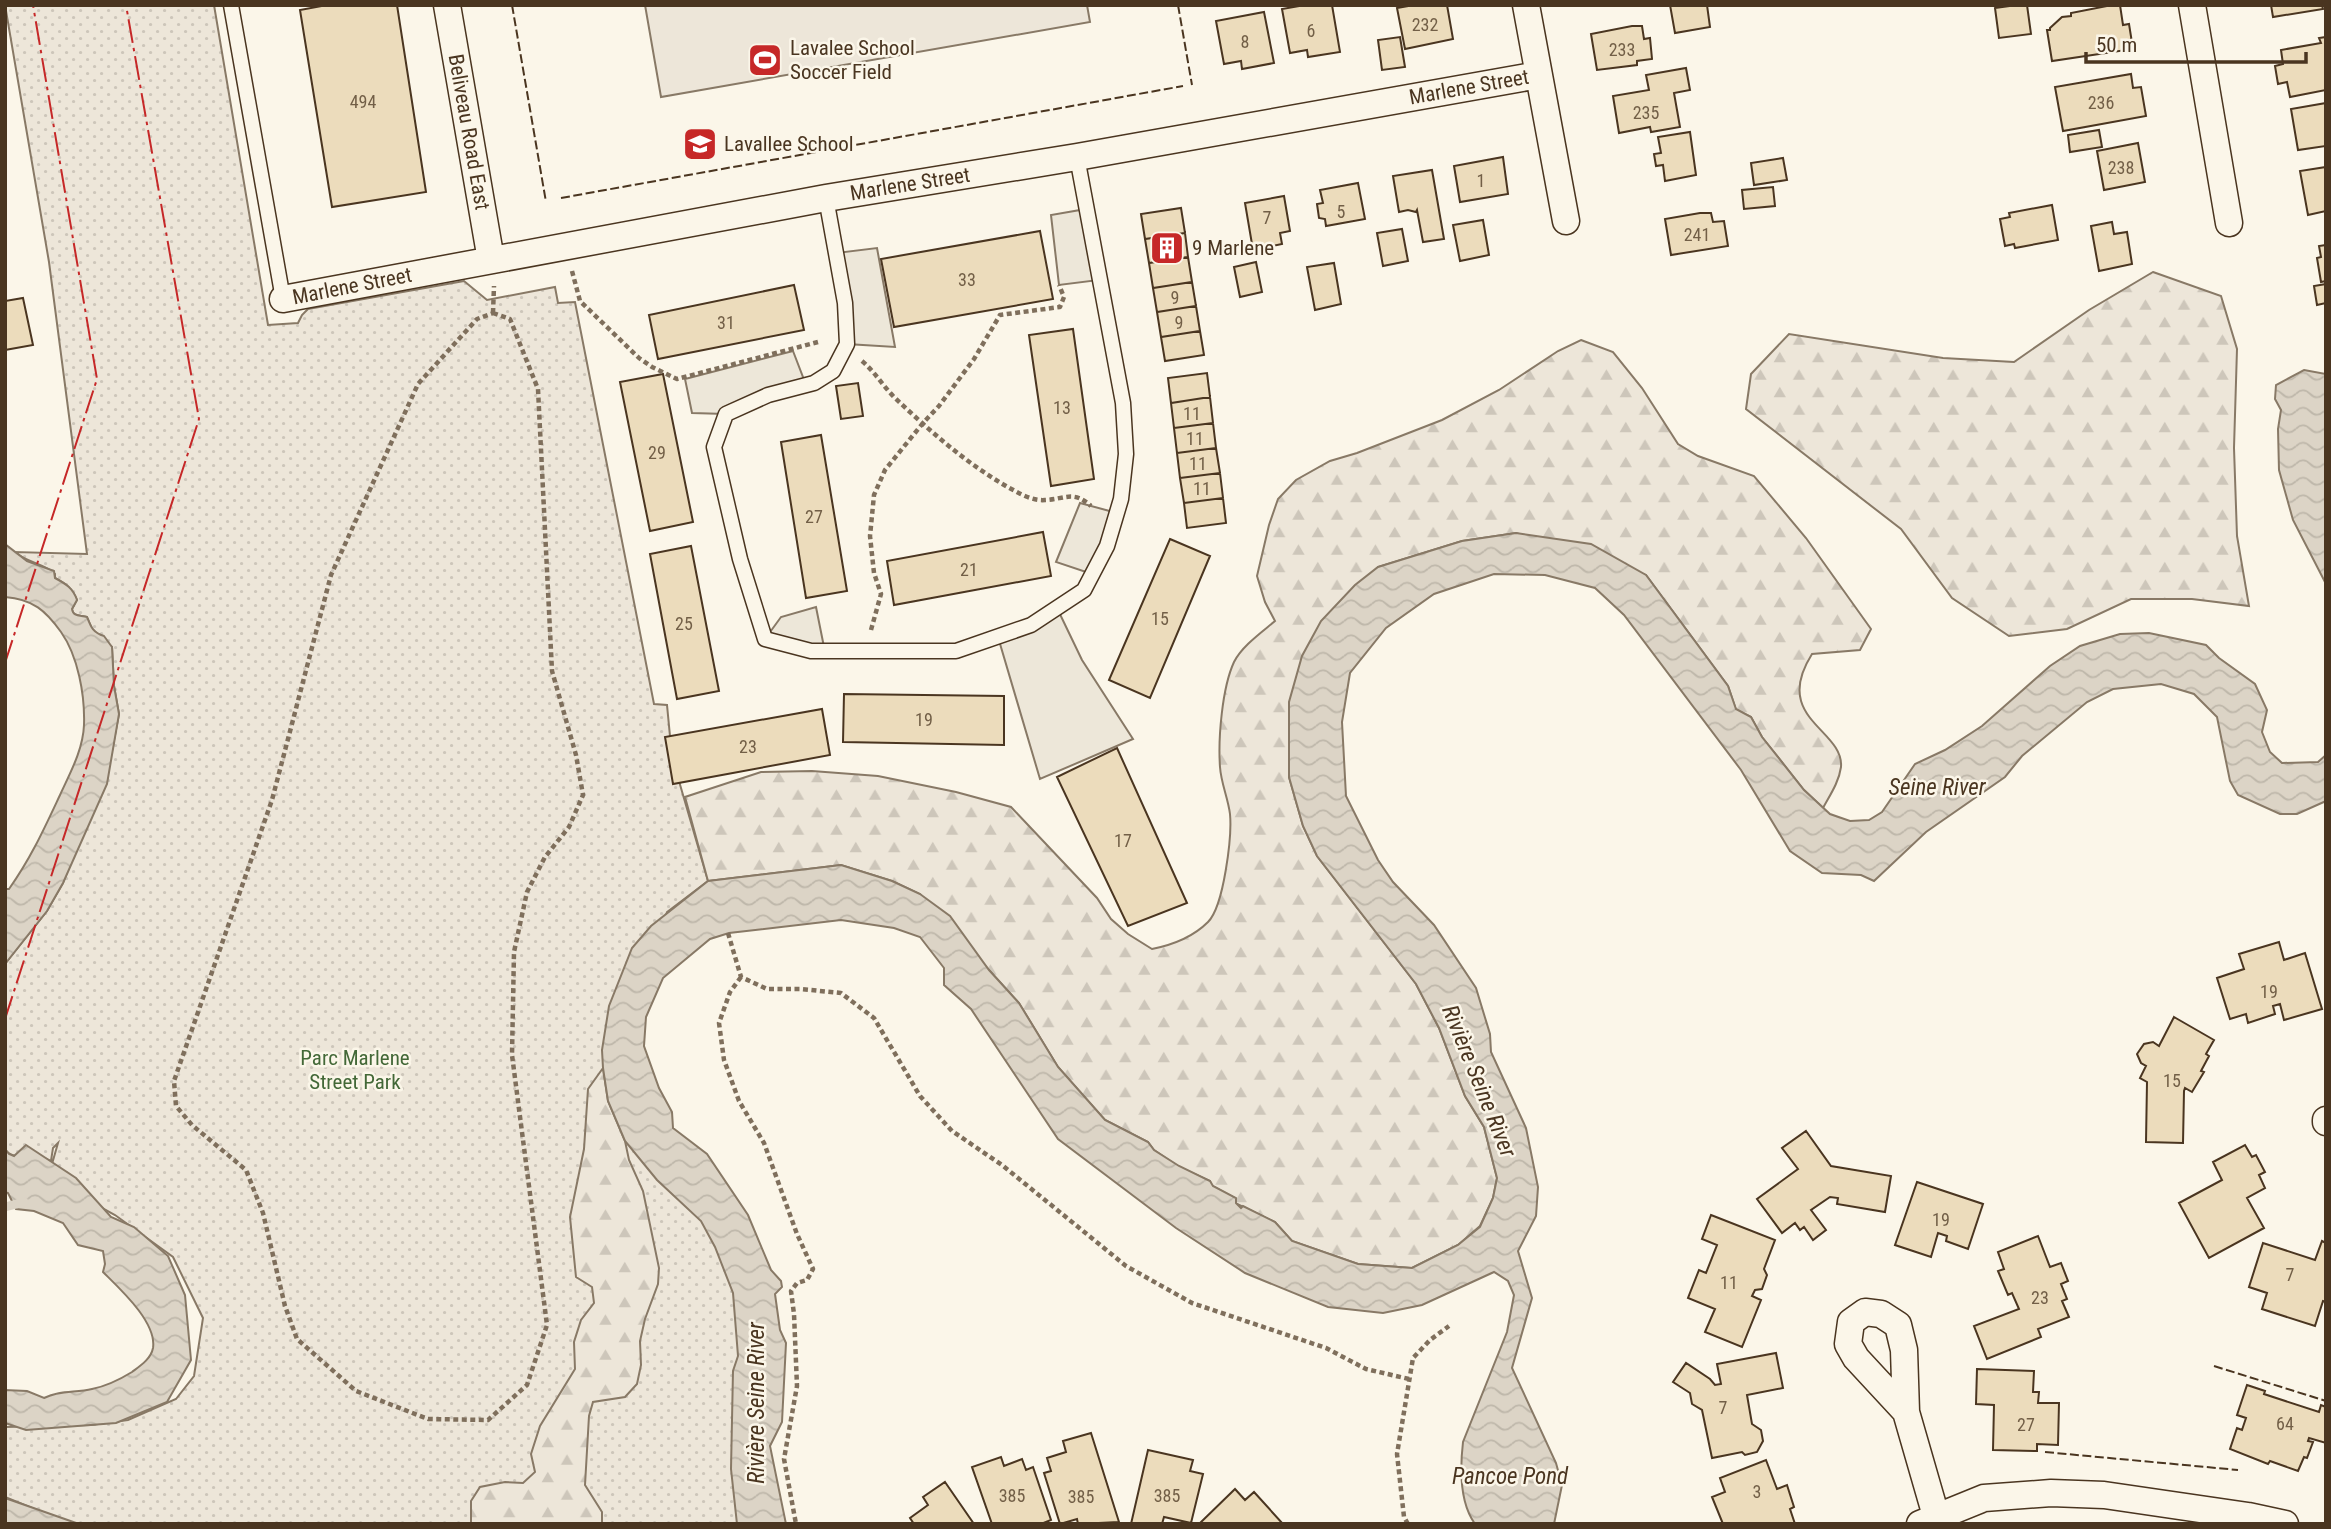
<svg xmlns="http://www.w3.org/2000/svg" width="2331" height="1529" viewBox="0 0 2331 1529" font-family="'Roboto Condensed',sans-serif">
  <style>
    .grass { fill: url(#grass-dots); stroke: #887966; stroke-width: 2 }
    .forest { fill: url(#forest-firs); stroke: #887966; stroke-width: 2 }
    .garden { fill: #ede6d9; stroke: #887966; stroke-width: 2 }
    .parking { fill: #ede7d9; stroke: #887966; stroke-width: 2 }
    .water { fill: url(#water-waves); stroke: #887966; stroke-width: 2 }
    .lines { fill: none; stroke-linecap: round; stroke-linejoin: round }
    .stream { stroke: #dcd4c6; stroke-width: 9 }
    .building { fill: #ecdcbc; stroke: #4a3520; stroke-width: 2 }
    .service-casing { stroke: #4a3520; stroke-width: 17 }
    .minor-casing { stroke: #4a3520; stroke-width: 29 }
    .path { stroke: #7f6f5c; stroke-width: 4.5; stroke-dasharray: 5 3.5; stroke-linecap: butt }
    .service { stroke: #fbf6e9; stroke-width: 14 }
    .minor { stroke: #fbf6e9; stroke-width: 26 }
    .fence { stroke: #4a3520; stroke-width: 2; stroke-dasharray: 9 3.5; stroke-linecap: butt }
    .power { stroke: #c62828; stroke-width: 2; stroke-dasharray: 24 5 3.5 5; stroke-linecap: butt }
    .labels { text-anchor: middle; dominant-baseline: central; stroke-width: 5; stroke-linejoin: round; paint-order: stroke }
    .number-label { font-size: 18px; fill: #725f47 }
    .poi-label { font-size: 21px; fill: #4a3520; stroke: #fbf6e9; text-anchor: start }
    .street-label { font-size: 21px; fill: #4a3520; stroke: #fbf6e9 }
    .park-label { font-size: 21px; fill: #436837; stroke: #fbf6e9 }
    .water-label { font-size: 23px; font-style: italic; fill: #4a3520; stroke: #fbf6e9 }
  </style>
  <defs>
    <pattern id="grass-dots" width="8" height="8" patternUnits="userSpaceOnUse" patternTransform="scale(1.75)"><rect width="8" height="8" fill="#ede6d9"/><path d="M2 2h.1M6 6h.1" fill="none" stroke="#cdc6ba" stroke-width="1.8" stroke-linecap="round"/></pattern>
    <pattern id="forest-firs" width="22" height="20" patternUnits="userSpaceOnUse" patternTransform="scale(1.75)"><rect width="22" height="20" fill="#ede6d9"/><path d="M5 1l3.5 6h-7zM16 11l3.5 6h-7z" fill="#cdc6ba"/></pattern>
    <pattern id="water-waves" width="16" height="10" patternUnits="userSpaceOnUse" patternTransform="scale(1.75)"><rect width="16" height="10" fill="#dcd4c6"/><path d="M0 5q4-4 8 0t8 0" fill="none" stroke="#beb7aa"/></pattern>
  </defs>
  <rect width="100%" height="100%" fill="#fbf6e9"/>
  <path class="grass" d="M5,5H214L268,325L298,323L302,315L308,309L464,281L487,300L555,287L558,303L575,302L654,704L667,705L672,757L708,881L667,912L614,1065L737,1257L758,1524H71L5,1497V1427L91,1425L128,1420L176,1399L194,1376L203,1318L173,1257L115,1215L48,1178L58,1143L53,1148L51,1161C34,1151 14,1163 5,1149V964L47,911L63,883L112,751L119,714L114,686L112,647L92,629L87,617C80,615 73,617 72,609L77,600C72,588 66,584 55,578V574C44,563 27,563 15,552L87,554L49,262Z"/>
  <path class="forest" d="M2153,272L2221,296L2237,349L2234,448L2237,536L2249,606L2192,599H2131L2067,629L2009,636L1952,598L1901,529L1746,409L1751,374L1789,334L1943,358L2014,362L2089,310Z
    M1581,340L1613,352L1642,388L1678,444L1698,456L1754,476L1806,538L1871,629L1860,650L1812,654C1771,719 1844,729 1841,767C1839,782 1830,795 1823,808L1804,790L1762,737L1751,717L1736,710L1728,686L1646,575L1516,533L1462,541L1378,567L1289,777L1303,826L1317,856L1416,984L1439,1028L1465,1096L1484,1127L1497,1178L1493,1198L1480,1226L1458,1245L1412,1268L1358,1264L1292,1241L1275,1222L1235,1203V1198L1212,1186L1210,1181L1179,1167L1154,1150L1148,1142L1105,1120L1058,1067L1019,1003L920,894L892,881L841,865L708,881L685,797L761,772L812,771L878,776L956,792L1011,807L1097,898L1111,919L1128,934L1152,949C1172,945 1193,937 1208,922C1224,906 1232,836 1230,814C1228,798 1221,783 1220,767C1218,739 1222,688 1234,662C1242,646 1262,632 1275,621L1265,602L1257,576L1269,525L1278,499L1296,480L1330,461L1357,453L1442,420L1499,390L1558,351Z
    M603,1068L608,1101L625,1141L629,1160L643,1191L659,1268L658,1284L645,1319L640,1341L641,1365L637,1384L625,1397L593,1402L589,1416L585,1485L602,1512V1524H471V1501L480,1487L505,1482L523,1483L535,1472L531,1454L540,1426L575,1369L574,1342L581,1320L594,1303L592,1287L576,1277L570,1217L584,1149L588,1089Z"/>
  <path class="garden" d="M645,5H1087L1090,22L661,97Z"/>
  <path class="parking" d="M1086,209L1099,280L1059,285L1051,215Z
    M877,248L895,347L847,344L836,253Z
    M793,351L806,385L726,414L692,413L685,379Z
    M1080,503L1117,513L1092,574L1056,562Z
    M816,607L825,652L765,639L781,617Z
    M1057,608L1082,660L1133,739L1040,779L998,637Z"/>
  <path class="water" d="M2304,370L2326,374V584L2293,520L2279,470L2278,429L2281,410L2275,399L2276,385Z
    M1516,533L1591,544L1646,575L1728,686L1736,709L1751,717L1762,737L1804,790L1830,814L1850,821L1869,820L1882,812L1915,764L1945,750L1982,726L2050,666L2080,646L2120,634L2149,633L2206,645L2219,658L2255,684L2267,710L2262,732L2270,752L2282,763L2318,762L2326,755V801L2297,814H2280L2238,795L2230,781L2217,717L2194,694L2161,684L2113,689L2087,702L2022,756L2005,777L1926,832L1874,881L1861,875L1822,873L1790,851L1741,770L1624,615L1595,588L1545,575L1494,574L1434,594L1386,628L1350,673L1342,722L1346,796L1378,860L1393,882L1434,925L1476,988L1490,1034L1491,1052L1526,1128L1538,1187L1536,1216L1518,1251L1532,1298L1512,1368L1556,1463L1562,1485L1554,1524H1475C1459,1502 1460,1468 1463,1442L1507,1332L1514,1295L1508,1281L1494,1272L1422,1305L1383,1313L1328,1307L1245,1273L1176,1228L1058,1139L971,1009L944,985V968L920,937L894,928L841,920L729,933L710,939L663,978L646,1017L644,1046L659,1088L672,1112L673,1128L707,1154L748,1215L771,1270L781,1281L782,1287L775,1294L780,1330L786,1343L782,1422L770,1446L786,1524H737L731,1469L733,1371L738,1356L733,1293L715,1247L701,1221L657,1180L625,1141L608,1101L603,1068L602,1050L609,1006L632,948L651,926L708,881L841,865L892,881L920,894L950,916L989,970L1019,1003L1058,1067L1105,1120L1148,1142L1154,1150L1179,1166L1210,1181L1213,1186L1236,1198V1203L1241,1208L1243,1206L1275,1222L1292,1241L1358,1264L1412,1268L1458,1245L1480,1227L1493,1198L1497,1178L1484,1127L1465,1096L1439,1028L1416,984L1317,856L1303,826L1289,777V702L1302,656L1321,621L1355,585L1378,567L1462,541Z
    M5,544L27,561L54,571L55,578C66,584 73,588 77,600L72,609C73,617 80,615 87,617C91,627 93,633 104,636L112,647L114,686L119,714L107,784L63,883L47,911L5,964V889H9C31,858 44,829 60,795C70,773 83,750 84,725C85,695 78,656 61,632C46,611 33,599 5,597Z
    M26,1145L76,1178L111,1217L134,1227L168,1256L185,1295L191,1360L167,1402L116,1423L26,1430L5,1423V1390L27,1391L44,1398C60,1390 75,1393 92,1389C107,1386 119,1380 132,1372C140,1366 151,1359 153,1348C157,1322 119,1288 103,1272L105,1264L103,1251L78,1245L63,1223L34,1211L16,1209L8,1193L5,1192V1149L9,1154L14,1156Z
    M5,1498L79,1524H5Z"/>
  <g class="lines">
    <path class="stream" d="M5,1207L24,1202"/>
  </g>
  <path class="building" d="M327,5H397L426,192L332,207L300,10Z
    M1305,5H1332L1340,52L1308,57L1307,50L1290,53L1282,9Z
    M1414,5H1447L1453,39L1405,49L1397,8Z
    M1670,5H1707L1710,27L1675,33Z
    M2017,5H2027L2031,34L1999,38L1995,8Z
    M2112,5H2120L2123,25L2129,24L2133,49L2052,61L2047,30H2050V28L2062,17L2071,16V13Z
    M2271,5H2322L2323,9L2273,17Z
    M1264,12L1274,63L1242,69L1241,61L1224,64L1216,21Z
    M1632,26H1642L1644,39L1650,38L1652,59L1637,61V65L1597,70L1591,34Z
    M1400,37L1405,67L1382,70L1378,40Z
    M2326,37V90L2290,97L2287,82L2278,84L2275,66L2283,64L2281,50L2321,43L2319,38Z
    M1686,68L1690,90L1674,93L1680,127L1651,132L1650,127L1619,133L1613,96L1649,90L1646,75Z
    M2131,74L2133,88L2141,87L2146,116L2063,131L2055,87Z
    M2326,103V146L2298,150L2291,109Z
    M2099,130L2102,147L2070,152L2068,135Z
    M1690,132L1696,175L1665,181L1663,165L1656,166L1654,154L1661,153L1658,137Z
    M2138,143L2145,182L2104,190L2097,151Z
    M1503,157L1508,194L1460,202L1454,166Z
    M1783,158L1787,180L1754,185L1751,163Z
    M2326,167V211L2308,215L2300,171Z
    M1432,170L1444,239L1423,242L1417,210L1416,212L1408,210L1399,212L1393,176Z
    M1358,183L1365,219L1326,226L1325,219L1319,218L1317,204L1323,203L1320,190Z
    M1773,187L1775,206L1744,209L1742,190Z
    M1284,196L1290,231L1280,233L1282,244L1253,250L1245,203Z
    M2052,205L2058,240L2015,248L2014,244L2005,246L2000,219L2010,217L2009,213Z
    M1181,208L1185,233L1145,239L1141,214Z
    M1700,213H1711L1713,222L1724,221L1728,246L1671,255L1665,219Z
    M1483,220L1489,255L1460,261L1453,225Z
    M2112,222L2114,234L2127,232L2132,264L2099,271L2091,226Z
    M1402,229L1408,261L1383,266L1377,233Z
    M1040,231L1053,299L894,327L881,259Z
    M1185,233L1188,257L1149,263L1145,239Z
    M2326,245V281L2321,282L2317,258L2321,257L2319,246Z
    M1188,257L1192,282L1153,288L1149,263Z
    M1256,262L1262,292L1240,297L1234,267Z
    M1334,263L1341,304L1315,310L1307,267Z
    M1192,282L1196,306L1157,312L1153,288Z
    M2326,284V303L2317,305L2314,286Z
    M794,285L804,330L658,359L649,315Z
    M23,298L33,345L5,350V301Z
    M1196,306L1200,331L1161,337L1157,312Z
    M1073,329L1094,479L1051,486L1029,335Z
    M1200,331L1204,355L1165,361L1161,337Z
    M1207,373L1210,397L1171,403L1168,378Z
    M663,374L693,522L650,531L620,382Z
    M858,383L863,416L841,419L836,386Z
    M1210,397L1213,423L1174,428L1171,403Z
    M1213,423L1216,448L1177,453L1174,428Z
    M821,435L847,591L806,598L781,442Z
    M1216,448L1220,473L1180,478L1177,453Z
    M1220,473L1223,498L1184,503L1180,478Z
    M1223,498L1226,523L1187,528L1184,503Z
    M1043,532L1051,576L894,605L887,561Z
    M1170,539L1210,556L1150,698L1109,680Z
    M691,546L719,691L677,699L650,554Z
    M844,694L1004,696V745L843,742Z
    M822,709L830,755L673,784L665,737Z
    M1117,748L1187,903L1128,926L1057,777Z
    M2279,942L2284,960L2305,953L2322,1009L2284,1020L2280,1004L2273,1006L2275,1014L2248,1023L2246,1014L2230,1019L2217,978L2244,969L2239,954Z
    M2174,1017L2214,1040L2206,1054L2209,1056L2201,1071L2204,1072L2192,1092L2185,1088L2184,1091L2183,1143L2146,1142L2147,1082L2140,1078L2146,1066L2141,1063L2137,1054L2144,1044L2153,1042L2159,1046Z
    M1806,1131L1831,1166L1891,1176L1885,1212L1837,1204L1838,1198L1830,1197L1811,1210L1826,1230L1813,1240L1804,1227L1800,1230L1795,1223L1782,1233L1757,1199L1798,1169L1782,1148Z
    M2245,1145L2252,1157L2256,1155L2265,1172L2259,1175L2265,1188L2247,1198L2264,1228L2209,1258L2179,1203L2222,1180L2213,1162Z
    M1917,1182L1983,1204L1968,1249L1946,1241L1947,1236L1938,1233L1931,1257L1895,1245Z
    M1711,1215L1775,1240L1764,1269L1767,1275L1762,1289L1755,1290L1752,1296L1761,1300L1742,1347L1705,1332L1715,1309L1688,1298L1699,1270L1706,1273L1717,1245L1702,1239Z
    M2038,1236L2050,1267L2061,1263L2068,1281L2061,1284L2067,1299L2062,1301L2069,1317L2038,1329L2041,1337L1987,1359L1974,1326L2019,1309L2012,1293L2008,1295L1998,1271L2004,1269L1998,1252Z
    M2322,1241L2326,1243V1302L2323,1301L2315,1326L2262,1309L2267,1293L2249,1287L2263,1243L2315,1260Z
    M1776,1353L1783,1388L1747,1395L1752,1424L1761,1430L1763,1441L1757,1452L1745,1455L1742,1452L1712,1458L1702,1410L1692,1404L1690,1393L1673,1382L1686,1363L1710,1379L1715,1385L1721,1384L1717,1364Z
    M1977,1369L2034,1371L2033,1392H2039L2038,1403H2059L2058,1445L2037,1444V1451L1993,1450L1994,1405L1976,1404Z
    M2247,1385L2265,1391L2264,1394L2319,1412L2321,1405L2326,1407V1443L2309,1438L2308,1441L2313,1442L2307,1458L2304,1457L2298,1471L2270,1461L2268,1464L2230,1449L2237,1428L2242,1430L2246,1418L2237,1415Z
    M1091,1433L1119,1522L1078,1524L1077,1519L1060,1524L1044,1473L1051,1471L1047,1458L1066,1452L1063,1441Z
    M1148,1450L1193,1460L1190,1471L1203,1474L1191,1523L1164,1517L1162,1524H1131Z
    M1001,1457L1004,1466L1022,1459L1026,1470L1033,1467L1051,1520L1041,1524H992L972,1467Z
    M1766,1460L1777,1489L1787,1485L1794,1507L1790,1509L1795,1524H1723L1712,1497L1725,1492L1720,1478Z
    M945,1482L974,1524H914L910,1518L928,1505L923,1497Z
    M1235,1489L1245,1500L1254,1492L1283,1524H1199Z"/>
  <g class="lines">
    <g class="service-casing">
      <path id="service" d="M231,5L283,299
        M826,198L845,303L847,344L833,371L814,383L768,395L726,414L714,447L740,559L765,639L811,651H956L1031,625L1084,590L1107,546L1121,499L1126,454L1123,403L1077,157"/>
    </g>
    <g class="minor-casing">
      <path id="minor" d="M447,5L491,260
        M1526,5L1566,221
        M2192,5L2229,223
        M283,299L826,198L1077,157L1539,75
        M2326,1120V1122
        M1906,1412L1856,1358L1848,1344L1851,1322L1865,1312L1881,1314L1898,1325L1904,1350L1906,1412L1936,1516
        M1920,1524L1984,1498L2051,1493L2104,1495L2248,1516L2285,1524"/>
    </g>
    <path class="path" d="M572,271L580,301L639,358L652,367L677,379L818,342
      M493,313L510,319L538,389L552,671L576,755L583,795L569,827L545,857L527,892L514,952L512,1055L547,1325L527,1385L488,1420L428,1419L356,1391L297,1339L285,1306L263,1213L246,1170L192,1125L176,1106L174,1081L272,800L331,575L418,384L477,319Z
      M493,313L494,286
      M862,361C875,372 883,386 895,398C931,432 970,467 1015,491C1024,496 1035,501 1045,500C1066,499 1073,490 1091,506
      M871,630L881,594L874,573L870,536L874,495L885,470L923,423L939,406L974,359L1000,315L1060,307L1064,297L1059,285
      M728,933L741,977L767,989H801L841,993L874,1018L920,1096L952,1131L1002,1165L1126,1266L1192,1303L1326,1348L1366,1369L1409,1379
      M741,977L730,992L719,1023L724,1060L739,1101L764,1143L797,1234L813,1269L807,1280L797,1283L791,1291L794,1314L797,1386L784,1459L796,1524
      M1408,1524L1404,1517L1397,1454L1413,1358L1430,1340L1449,1326"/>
    <use href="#service" class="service"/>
    <use href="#minor" class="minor"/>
    <path class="fence" d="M512,5L546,202
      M1178,5L1192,85
      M561,198L1183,86
      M2214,1366L2326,1401
      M2045,1452L2238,1470"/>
    <path class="power" d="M5,663L97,379L33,5
      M5,1019L199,419L126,5"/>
  </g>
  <defs>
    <g id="stadium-square" transform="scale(1.75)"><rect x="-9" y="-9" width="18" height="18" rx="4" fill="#c62828" stroke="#fbf6e9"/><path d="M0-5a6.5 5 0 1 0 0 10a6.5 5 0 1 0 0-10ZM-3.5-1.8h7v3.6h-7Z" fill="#fff"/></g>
    <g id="school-square" transform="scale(1.75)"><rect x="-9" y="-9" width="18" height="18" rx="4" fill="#c62828" stroke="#fbf6e9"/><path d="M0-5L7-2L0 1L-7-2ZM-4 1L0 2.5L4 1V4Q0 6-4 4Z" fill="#fff"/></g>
    <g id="building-square" transform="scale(1.75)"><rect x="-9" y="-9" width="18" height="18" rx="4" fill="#c62828" stroke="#fbf6e9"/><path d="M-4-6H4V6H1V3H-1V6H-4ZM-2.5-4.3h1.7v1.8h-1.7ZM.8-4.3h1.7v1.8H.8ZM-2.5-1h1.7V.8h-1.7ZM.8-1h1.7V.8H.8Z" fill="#fff"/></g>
  </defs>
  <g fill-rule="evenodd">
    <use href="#stadium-square" x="765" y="60"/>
    <use href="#school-square" x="700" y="144"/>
    <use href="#building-square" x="1167" y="248"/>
  </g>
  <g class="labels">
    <g class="number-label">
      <text x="1425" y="24">232</text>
      <text x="1311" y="30">6</text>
      <text x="1245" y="41">8</text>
      <text x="1622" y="49">233</text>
      <text x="363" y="101">494</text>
      <text x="2101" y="102">236</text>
      <text x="1646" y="112">235</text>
      <text x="2121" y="167">238</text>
      <text x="1481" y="180">1</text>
      <text x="1341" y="211">5</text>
      <text x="1267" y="217">7</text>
      <text x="1697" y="234">241</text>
      <text x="967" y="279">33</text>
      <text x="1175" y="297">9</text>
      <text x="726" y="322">31</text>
      <text x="1179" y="322">9</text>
      <text x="1062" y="407">13</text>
      <text x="1192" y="413">11</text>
      <text x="1195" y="438">11</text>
      <text x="657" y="452">29</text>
      <text x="1198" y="463">11</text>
      <text x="1202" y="488">11</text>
      <text x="814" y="516">27</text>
      <text x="969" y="569">21</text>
      <text x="1160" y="618">15</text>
      <text x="684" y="623">25</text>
      <text x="924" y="719">19</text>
      <text x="748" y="746">23</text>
      <text x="1123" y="840">17</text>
      <text x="2269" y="991">19</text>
      <text x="2172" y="1080">15</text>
      <text x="1941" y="1219">19</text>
      <text x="2290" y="1274">7</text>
      <text x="1729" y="1282">11</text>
      <text x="2040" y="1297">23</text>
      <text x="1723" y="1407">7</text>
      <text x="2285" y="1423">64</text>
      <text x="2026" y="1424">27</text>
      <text x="1757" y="1491">3</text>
      <text x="1012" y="1495">385</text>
      <text x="1167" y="1495">385</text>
      <text x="1081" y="1496">385</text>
    </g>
    <g class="poi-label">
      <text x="790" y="48">Lavalee School<tspan x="790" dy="24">Soccer Field</tspan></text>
      <text x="724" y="144">Lavallee School</text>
      <text x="1192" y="248">9 Marlene</text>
    </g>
    <g class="street-label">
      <text transform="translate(1469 87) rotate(-10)">Marlene Street</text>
      <text transform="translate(469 132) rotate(80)">Beliveau Road East</text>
      <text transform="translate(910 184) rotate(-9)">Marlene Street</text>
      <text transform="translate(352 286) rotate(-11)">Marlene Street</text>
    </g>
    <g class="park-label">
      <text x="355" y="1058">Parc Marlene<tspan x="355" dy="24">Street Park</tspan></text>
    </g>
    <g class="water-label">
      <text x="1937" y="787">Seine River</text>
      <text transform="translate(1479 1081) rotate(68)">Rivière Seine River</text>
      <text transform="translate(756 1403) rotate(-90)">Rivière Seine River</text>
      <text x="1510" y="1476">Pancoe Pond</text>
    </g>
  </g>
  <rect width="2331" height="1529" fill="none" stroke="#4a3520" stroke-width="14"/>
  <path d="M2086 52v10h220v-10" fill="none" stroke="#4a3520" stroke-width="3.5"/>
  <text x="2096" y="52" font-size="21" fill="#4a3520" stroke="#fbf6e9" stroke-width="5" paint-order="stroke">50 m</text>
</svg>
